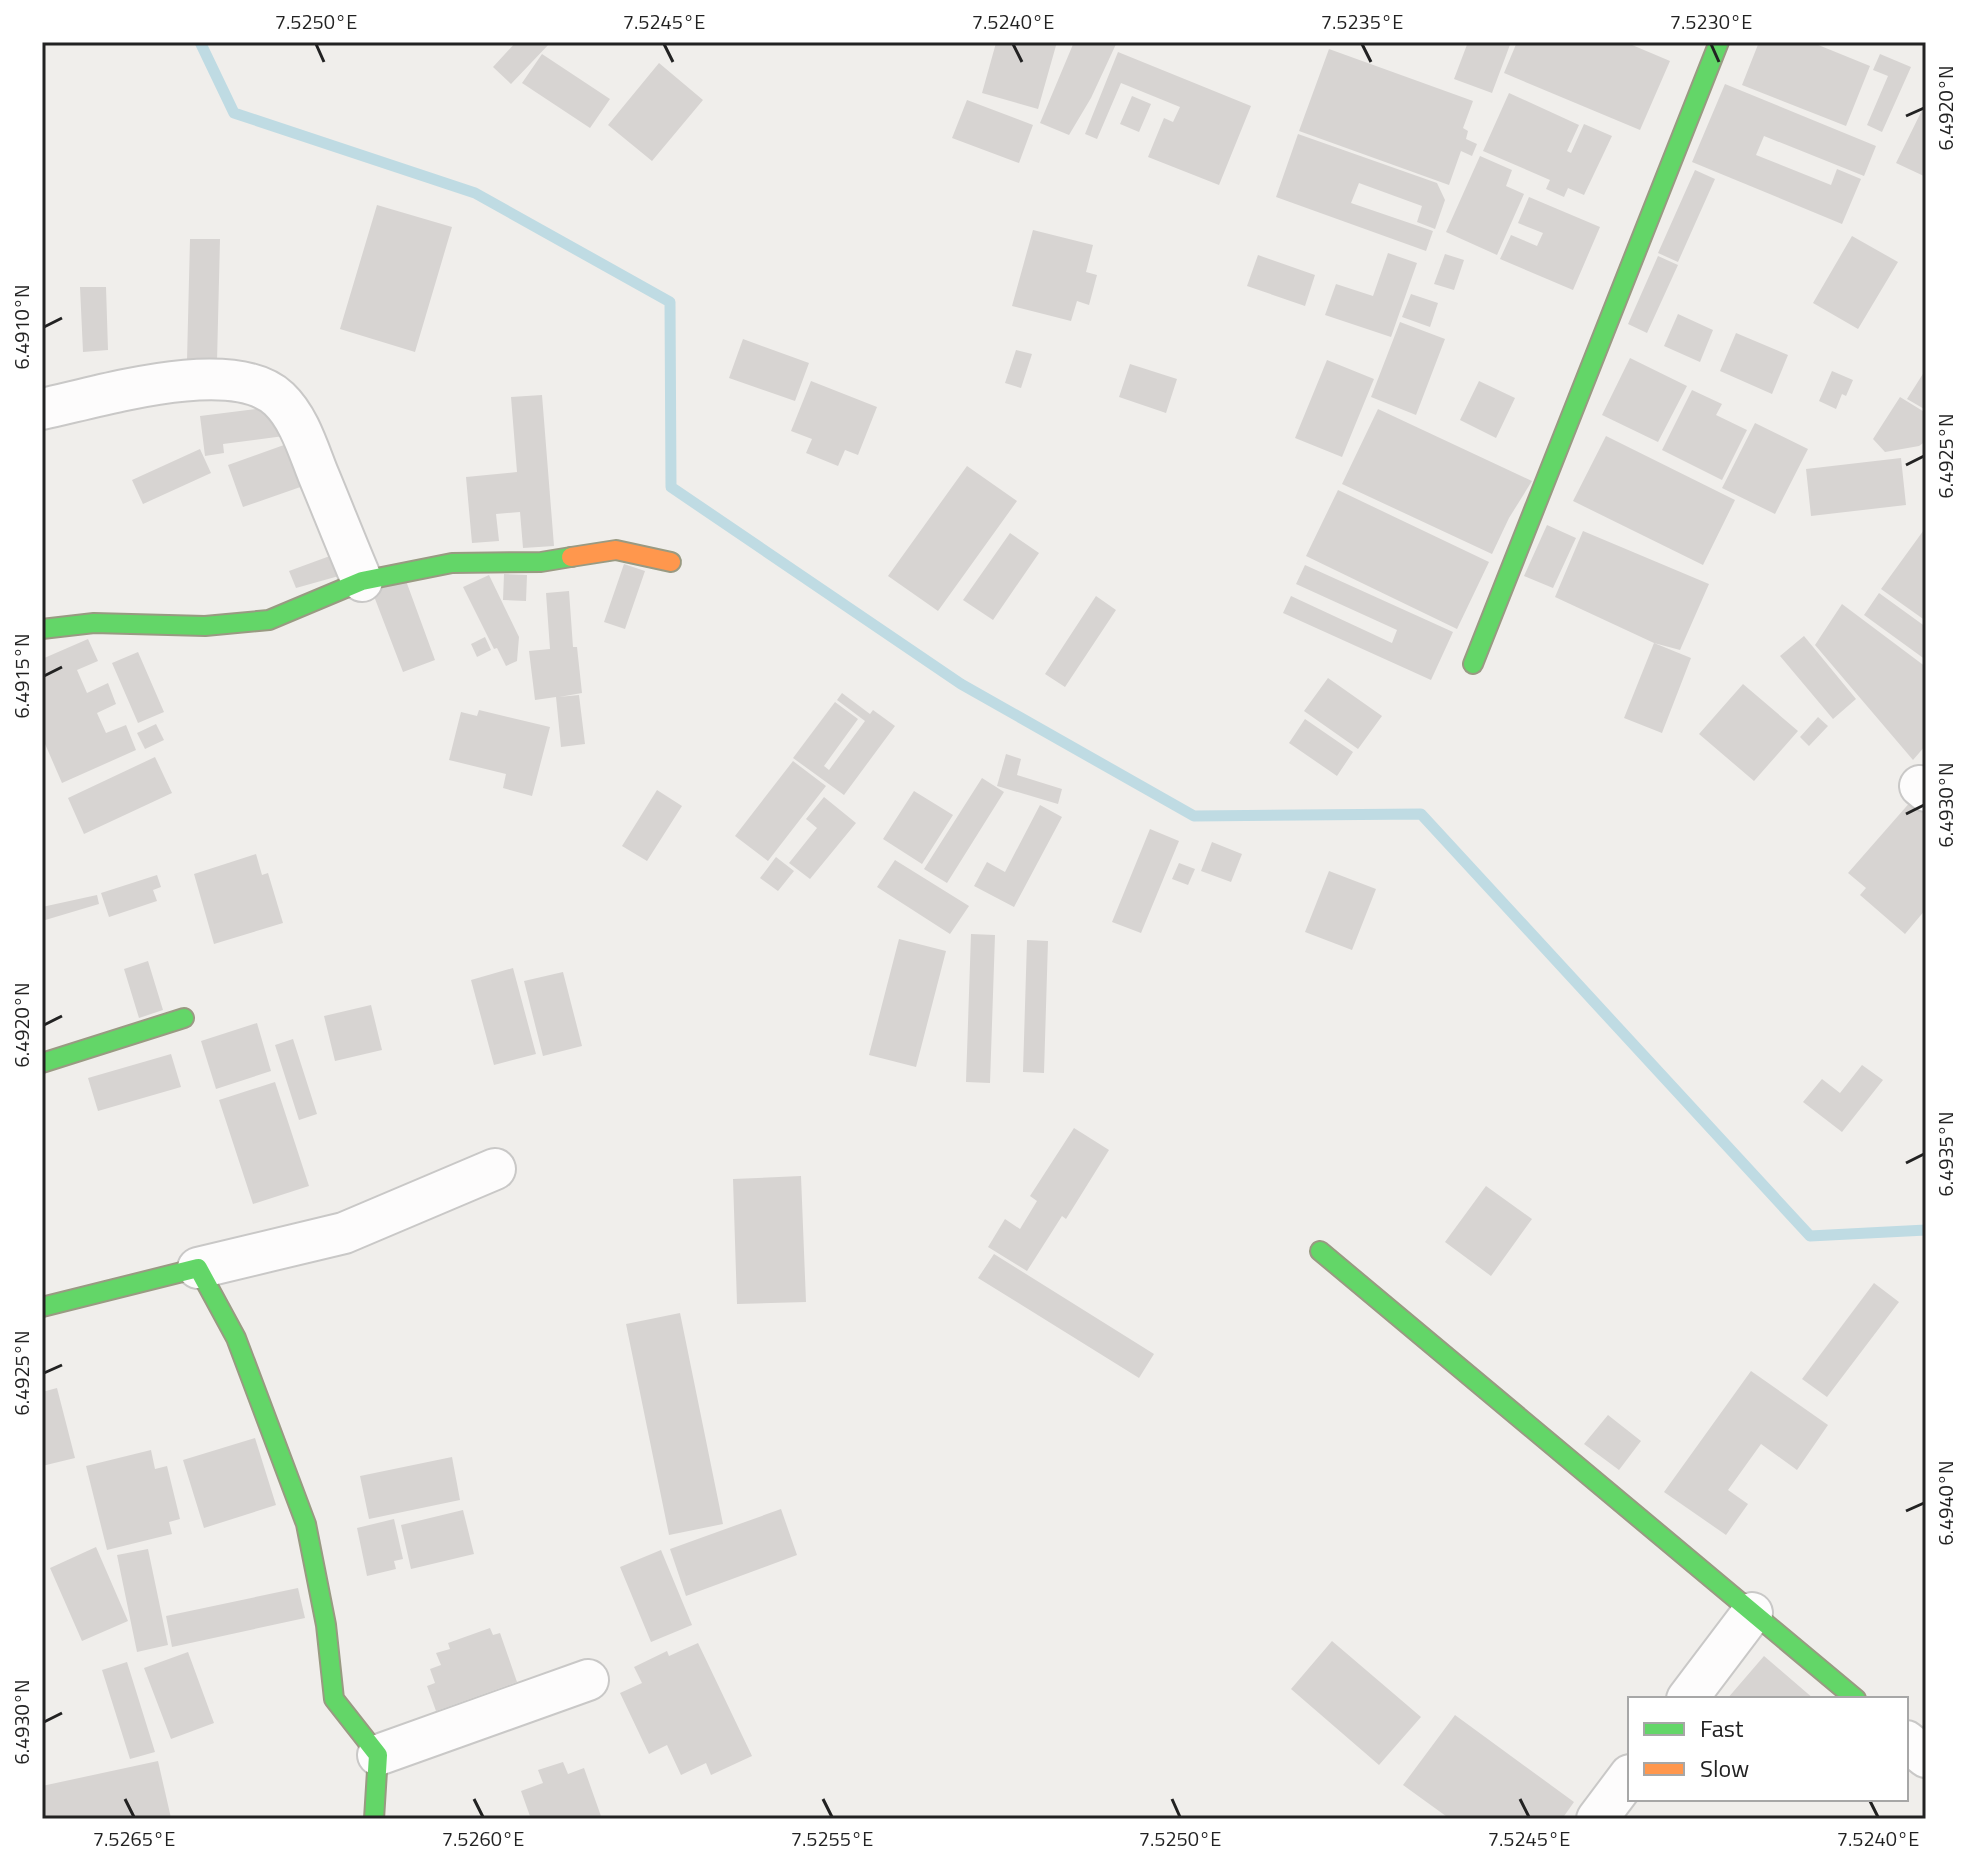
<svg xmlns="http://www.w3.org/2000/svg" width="1968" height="1861" viewBox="0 0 1968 1861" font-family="'Titillium Web',sans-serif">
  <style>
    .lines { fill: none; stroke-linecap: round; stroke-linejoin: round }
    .stream { stroke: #bfdbe3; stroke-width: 11 }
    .building { fill: #d7d4d2 }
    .street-casing { stroke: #c9c8c7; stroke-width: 44 }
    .fast-casing { stroke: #999a82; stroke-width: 22 }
    .slow-casing { stroke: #999a82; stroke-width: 22 }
    .street { stroke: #fdfcfc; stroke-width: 40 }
    .fast { stroke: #63d668; stroke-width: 18 }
    .slow { stroke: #ff974d; stroke-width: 18 }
    .ticks { fill: none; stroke: #222; stroke-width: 3 }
    .neatline { fill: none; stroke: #222; stroke-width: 3 }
    .ticks-label { font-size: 20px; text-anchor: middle; fill: #222 }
  </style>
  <rect width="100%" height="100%" fill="#f0eeeb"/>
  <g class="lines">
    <path class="stream" d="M200,42L234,113L475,193L670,302L671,487L961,684L1194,816L1421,814L1810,1236L1926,1230"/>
  </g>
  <path class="building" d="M516,42H551L511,84L493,67Z
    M1006,42H1057L1038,109L982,93L996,43L1005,45Z
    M1074,42H1117L1091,98L1069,135L1040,123Z
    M1468,42H1511L1492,93L1454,79Z
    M1517,42H1625L1670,61L1640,130L1504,73Z
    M1759,42H1811L1870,66L1846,126L1742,85Z
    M1329,49L1473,101L1463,128L1468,131L1466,139L1477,144L1472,156L1461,151L1449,185L1299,131Z
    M1118,52L1251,106L1219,185L1148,157L1164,118L1173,122L1180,107L1121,83L1097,139L1085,134Z
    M542,54L610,99L590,128L522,83Z
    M1880,54L1911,67L1882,132L1867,125L1888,76L1873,70Z
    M659,63L703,100L652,161L608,125Z
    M1725,84L1876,146L1864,176L1764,136L1756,155L1831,185L1837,169L1861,179L1842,224L1692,162Z
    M1509,93L1579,125L1567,151L1571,153L1584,124L1612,136L1584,195L1568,188L1564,197L1546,189L1550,180L1483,151Z
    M1132,96L1151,104L1139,132L1120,124Z
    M967,100L1033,125L1019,163L952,138Z
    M1926,102V177L1896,163Z
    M1298,134L1437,183L1445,200L1435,229L1417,222L1422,206L1359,183L1351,203L1433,231L1426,251L1276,197Z
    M1480,156L1512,170L1506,186L1524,194L1497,255L1446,232Z
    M1695,170L1715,179L1678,262L1658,253Z
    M1529,197L1600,227L1573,290L1500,259L1511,235L1537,246L1543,233L1518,223Z
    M377,205L452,227L415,352L340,329Z
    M1033,230L1093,245L1086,272L1097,275L1089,305L1077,301L1071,321L1012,306Z
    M1852,236L1898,262L1858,329L1813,303Z
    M190,239H220L217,362L187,361Z
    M1388,253L1417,263L1391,337L1325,315L1336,284L1373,296Z
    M1445,254L1464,260L1454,290L1434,284Z
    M1258,255L1315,275L1305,306L1247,286Z
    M1658,256L1678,265L1647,333L1628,324Z
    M80,287H106L108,350L83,352Z
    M1411,294L1438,303L1430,327L1402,317Z
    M1678,314L1713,330L1700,362L1664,346Z
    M1400,322L1445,339L1416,415L1371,397Z
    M1736,333L1788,355L1772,394L1720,371Z
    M743,339L809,363L795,401L729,378Z
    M1016,350L1032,354L1021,388L1005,383Z
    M1630,358L1687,386L1658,442L1602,415Z
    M1327,360L1374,379L1342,457L1295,438Z
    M1130,364L1177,379L1166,413L1119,397Z
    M1926,369V410L1907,399Z
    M1832,371L1853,380L1846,396L1842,394L1836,409L1819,401Z
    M811,381L877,407L858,455L845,450L838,466L806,453L812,439L791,431Z
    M1479,381L1515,398L1496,438L1460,420Z
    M1692,390L1722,404L1716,415L1747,430L1722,480L1662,450Z
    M542,395L554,546L523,548L520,512L496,514L499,541L472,543L466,477L517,472L511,397Z
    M1900,397L1926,413V441L1919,446L1885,452L1873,439Z
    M280,406L284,436L223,444L224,453L205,456L200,416Z
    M1378,409L1532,481L1509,518L1492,554L1342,484Z
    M1755,423L1808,449L1775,514L1722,488Z
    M1606,436L1735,500L1703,565L1573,501Z
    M295,441L309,484L243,507L228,465Z
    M200,449L211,473L143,504L132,480Z
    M1901,458L1906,505L1811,516L1806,469Z
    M967,466L1017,501L938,611L888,576Z
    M1338,490L1489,562L1457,629L1306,556Z
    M1547,525L1576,538L1553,588L1524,576Z
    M1926,527V621L1881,589Z
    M1583,531L1709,584L1680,650L1654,643L1691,658L1662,733L1624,718L1654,643L1555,597Z
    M1010,533L1039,553L993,620L963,600Z
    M338,553L346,574L296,588L289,571Z
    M624,564L645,571L625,629L604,622Z
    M1305,565L1453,632L1431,680L1283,613L1291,596L1392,643L1397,630L1296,584Z
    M504,574L527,575L526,601L503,600Z
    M489,575L519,637L517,661L506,666L497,648L494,649L463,587Z
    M405,578L435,660L403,672L372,591Z
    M569,591L573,647H577L582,693L559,697L579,695L585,744L561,747L556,697L535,700L529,651L550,649L546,593Z
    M1879,593L1926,627V660L1864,615Z
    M1096,596L1116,610L1065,687L1045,674Z
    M1842,604L1926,667V745L1913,760L1815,645Z
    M1804,636L1856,699L1833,719L1780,656Z
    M485,637L491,650L477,657L471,644Z
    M88,639L98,661L77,670L87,693L108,683L116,704L97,713L106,733L126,725L136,750L62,783L42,737V659Z
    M138,652L164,712L138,723L112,663Z
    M1328,678L1382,716L1358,749L1304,711Z
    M1743,684L1798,731L1754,781L1699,734Z
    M842,693L870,714L873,710L895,726L844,795L793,758L835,702L858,719L824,766L829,770L865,721L837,700Z
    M479,710L550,727L532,796L503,788L506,774L449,760L461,712L477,716Z
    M1818,717L1828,726L1809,746L1800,737Z
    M1305,719L1353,752L1337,776L1289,743Z
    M156,724L164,740L145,749L137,733Z
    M1006,754L1021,759L1017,775L1062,789L1058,804L997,786Z
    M155,757L172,793L84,834L68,798Z
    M793,761L826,786L768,861L735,836Z
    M982,778L1004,792L947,883L924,869Z
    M657,790L682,806L647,861L622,846Z
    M914,791L953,815L922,864L883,839Z
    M824,797L856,823L810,879L789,863L817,828L806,819Z
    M1912,800L1926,812V909L1905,934L1860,895L1866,888L1848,873Z
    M1040,805L1062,817L1014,907L974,886L987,862L1005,872Z
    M1150,829L1179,841L1141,933L1112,922Z
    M1212,842L1242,854L1231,882L1201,871Z
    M256,854L262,875L268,873L283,923L214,944L194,874Z
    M776,857L794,871L778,891L760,878Z
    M895,860L969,906L950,934L877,887Z
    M1179,863L1195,869L1188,885L1172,879Z
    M1329,871L1376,889L1352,950L1305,932Z
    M157,875L161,887L153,890L157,901L109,917L101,893Z
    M97,895L99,904L42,921V907Z
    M971,934L995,935L990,1083L966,1082Z
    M899,939L946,951L916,1067L869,1055Z
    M1027,940L1048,941L1044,1073L1023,1072Z
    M148,961L163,1010L139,1018L124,969Z
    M513,968L536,1054L494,1065L471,980Z
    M563,972L582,1046L543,1056L524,981Z
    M371,1005L382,1050L335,1061L324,1016Z
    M257,1023L271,1071L216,1089L201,1041Z
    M293,1039L317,1114L299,1120L275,1045Z
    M171,1054L181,1087L98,1111L88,1078Z
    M1862,1065L1883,1080L1842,1132L1803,1102L1822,1079L1840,1093Z
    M275,1082L309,1186L253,1204L219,1100Z
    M1074,1128L1109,1150L1066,1219L1062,1216L1027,1271L988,1247L1005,1219L1020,1229L1037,1201L1030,1196Z
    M801,1176L806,1302L737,1304L733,1179Z
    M1486,1186L1532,1219L1491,1276L1445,1242Z
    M994,1254L1154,1354L1139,1378L978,1278Z
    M1874,1283L1899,1302L1827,1397L1802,1379Z
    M680,1313L723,1524L669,1535L626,1324Z
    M1751,1371L1828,1425L1797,1470L1761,1444L1728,1490L1748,1504L1726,1535L1664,1492Z
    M57,1388L75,1458L42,1466V1392Z
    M1608,1415L1641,1441L1619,1470L1584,1444Z
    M255,1438L276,1505L204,1528L183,1460Z
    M151,1450L155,1469L167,1466L180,1519L169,1522L172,1534L107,1550L86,1466Z
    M452,1457L460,1500L369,1519L360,1476Z
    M781,1509L797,1555L686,1596L670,1549Z
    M463,1510L474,1554L411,1569L401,1525Z
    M394,1519L403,1559L394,1561L396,1569L367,1576L357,1528Z
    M96,1547L128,1621L82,1641L50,1568Z
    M148,1549L168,1645L137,1652L117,1555Z
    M661,1550L692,1625L651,1642L620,1567Z
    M298,1588L305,1618L172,1647L166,1616Z
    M490,1628L493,1635L500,1633L517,1682L436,1711L427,1686L435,1683L430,1669L441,1665L436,1653L450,1649L448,1643Z
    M1332,1641L1421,1717L1379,1765L1291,1689Z
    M698,1643L752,1756L711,1775L706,1763L681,1775L667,1745L649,1754L620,1693L642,1683L634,1667L667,1651L669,1656Z
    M188,1652L214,1723L171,1739L144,1668Z
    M1764,1656L1814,1699H1727Z
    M127,1662L155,1752L130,1759L102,1670Z
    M1455,1715L1574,1802L1562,1819H1450L1403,1785Z
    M158,1761L171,1818L42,1819V1786Z
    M563,1762L568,1774L584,1768L602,1819H531L521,1791L543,1783L538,1770Z"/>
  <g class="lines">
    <g class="street-casing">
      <path id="street" d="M42,409C99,397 232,355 279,399C299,418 308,449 318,474C333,510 347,546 362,581
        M1920,786L1926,791
        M198,1268L344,1233L495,1169
        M1687,1699L1752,1613
        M1906,1741L1926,1757
        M378,1755L588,1680
        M1597,1819L1630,1775"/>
    </g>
    <g class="fast-casing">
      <path id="fast" d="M42,629L94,623L205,626L269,620L362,581L452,563L541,562L571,557
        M1473,664L1719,42
        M42,1063L184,1018
        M1320,1251L1856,1699
        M42,1307L198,1268L236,1338L306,1524L326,1625L334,1699L378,1755L374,1819"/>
    </g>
    <g class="slow-casing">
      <path id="slow" d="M571,557L616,550L671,562"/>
    </g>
    <use href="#street" class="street"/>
    <use href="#fast" class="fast"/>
    <use href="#slow" class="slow"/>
  </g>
  <path class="ticks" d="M316,44L324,62M664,44L673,62M1013,44L1022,62M1362,44L1371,62M1711,44L1719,62M1906,116L1924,108M44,327L62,318M1906,465L1924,456M44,676L62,667M1906,814L1924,805M44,1025L62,1016M1906,1163L1924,1154M44,1373L62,1365M1906,1511L1924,1503M44,1722L62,1713M125,1799L134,1817M474,1799L483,1817M823,1799L832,1817M1172,1799L1180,1817M1520,1799L1529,1817M1869,1799L1878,1817"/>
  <rect width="1968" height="1861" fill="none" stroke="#ffffff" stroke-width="88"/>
  <rect x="1628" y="1697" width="280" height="104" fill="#ffffff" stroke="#a7a7a7" stroke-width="2"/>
  <rect x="1644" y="1723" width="40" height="12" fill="#63d668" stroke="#a7a7a7" stroke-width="2"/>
  <text x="1700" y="1737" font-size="24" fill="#222222">Fast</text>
  <rect x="1644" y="1763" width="40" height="12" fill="#ff974d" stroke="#a7a7a7" stroke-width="2"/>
  <text x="1700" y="1777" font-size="24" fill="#222222">Slow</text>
  <rect x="44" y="44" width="1880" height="1773" class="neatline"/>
  <g class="ticks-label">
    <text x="316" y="29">7.5250°E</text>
    <text x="664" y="29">7.5245°E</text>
    <text x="1013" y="29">7.5240°E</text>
    <text x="1362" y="29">7.5235°E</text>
    <text x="1711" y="29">7.5230°E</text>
    <text transform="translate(1946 108) rotate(-90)" y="7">6.4920°N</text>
    <text transform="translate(22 327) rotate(-90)" y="7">6.4910°N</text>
    <text transform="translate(1946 456) rotate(-90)" y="7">6.4925°N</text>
    <text transform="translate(22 676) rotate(-90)" y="7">6.4915°N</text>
    <text transform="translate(1946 805) rotate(-90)" y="7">6.4930°N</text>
    <text transform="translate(22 1025) rotate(-90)" y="7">6.4920°N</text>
    <text transform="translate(1946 1154) rotate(-90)" y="7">6.4935°N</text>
    <text transform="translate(22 1373) rotate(-90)" y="7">6.4925°N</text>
    <text transform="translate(1946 1503) rotate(-90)" y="7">6.4940°N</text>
    <text transform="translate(22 1722) rotate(-90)" y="7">6.4930°N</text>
    <text x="134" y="1846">7.5265°E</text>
    <text x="483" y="1846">7.5260°E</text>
    <text x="832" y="1846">7.5255°E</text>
    <text x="1180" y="1846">7.5250°E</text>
    <text x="1529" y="1846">7.5245°E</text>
    <text x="1878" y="1846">7.5240°E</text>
  </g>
</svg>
